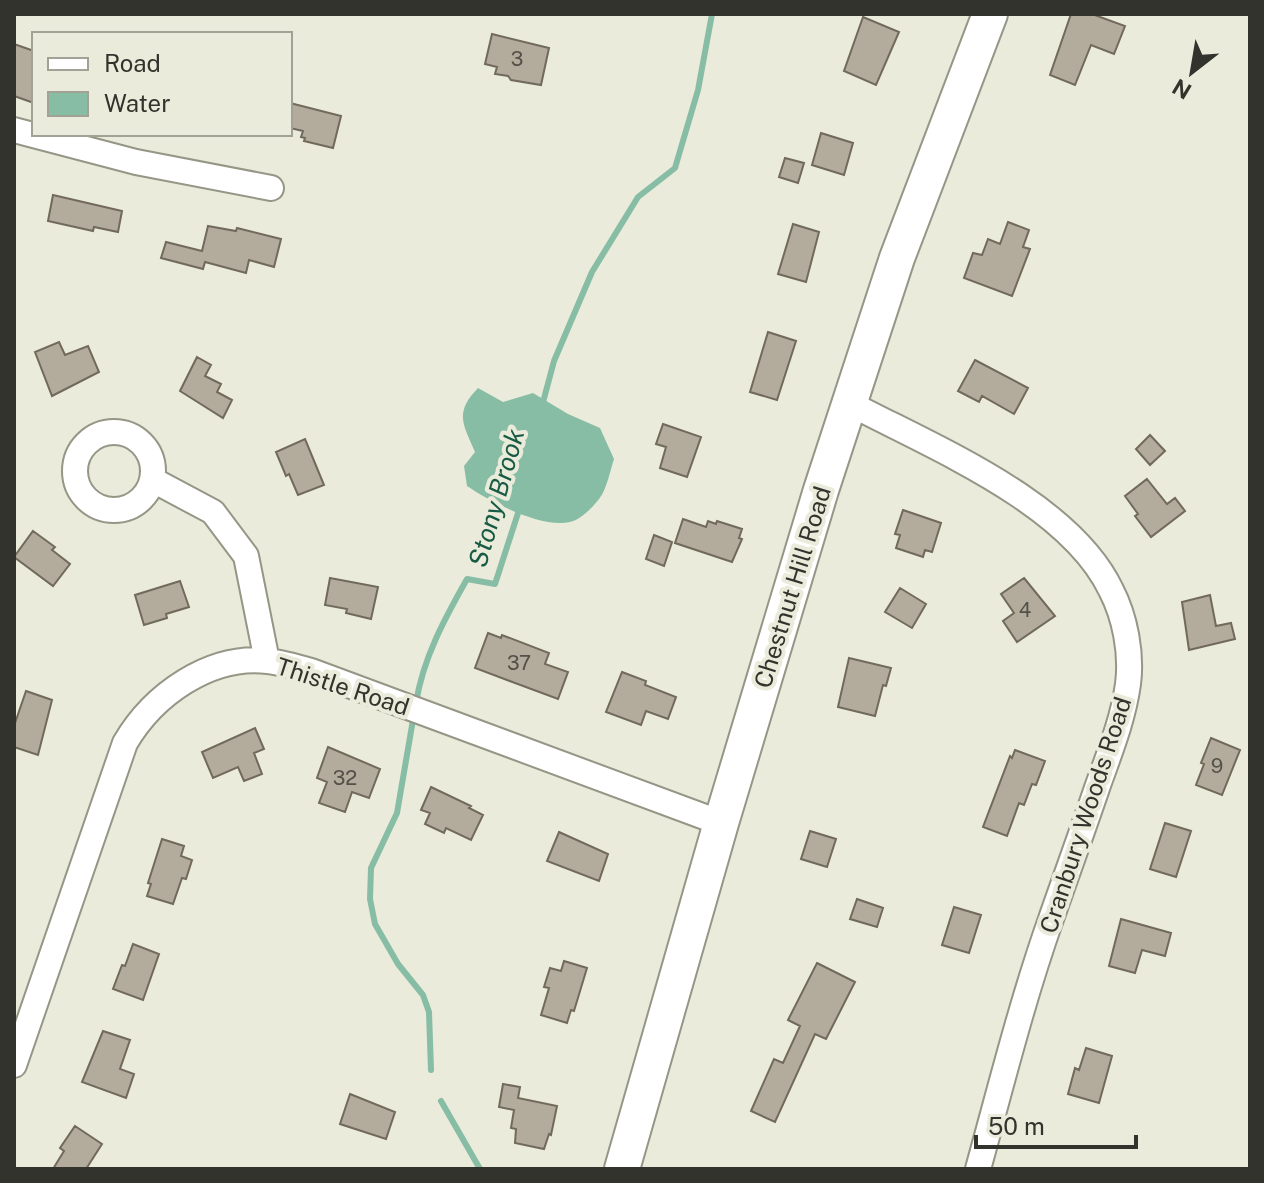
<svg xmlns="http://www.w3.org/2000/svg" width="1264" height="1183" viewBox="0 0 1264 1183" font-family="'Public Sans',sans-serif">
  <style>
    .water { fill: #87bda5 }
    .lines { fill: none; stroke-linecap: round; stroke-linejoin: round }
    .stream { stroke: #87bda5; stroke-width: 6 }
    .building { fill: #b3ab9c; stroke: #716a5c; stroke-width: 2 }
    .street-casing { stroke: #959686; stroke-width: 28 }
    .secondary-casing { stroke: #959686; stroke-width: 38 }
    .street { stroke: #fff; stroke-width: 24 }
    .secondary { stroke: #fff; stroke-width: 34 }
    .labels { text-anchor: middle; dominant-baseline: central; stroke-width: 8; stroke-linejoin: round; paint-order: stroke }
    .number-label { font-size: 20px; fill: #535149 }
    .street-label { font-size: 24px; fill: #33332d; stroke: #eaebda }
    .water-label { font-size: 26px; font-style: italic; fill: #185b44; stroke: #eaebda }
  </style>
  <rect width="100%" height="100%" fill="#eaebda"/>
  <path class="water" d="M478,388L503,402L533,393L568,414L600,428L614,459C610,471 607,489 599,499C593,507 580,520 570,522C542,529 489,501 467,486L464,466L475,452C463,424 454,413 478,388Z"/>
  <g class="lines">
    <path class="stream" d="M542,406L554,361L592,272L638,197L675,168L698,90L712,14
      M416,703C423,658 445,618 467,579L495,584L520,507
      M414,714L397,813L371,868L370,899L375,924L398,964L423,995L429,1012L431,1070
      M441,1101L480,1169"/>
  </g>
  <path class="building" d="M1071,14H1092L1125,26L1114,54L1091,45L1075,85L1050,75Z
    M863,17L899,32L876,85L844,71Z
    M492,34L549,48L541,85L511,80L508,76L495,74L497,67L485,64Z
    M14,44L34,51V103L14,96Z
    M290,103L341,116L333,148L304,141L305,138L301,137L303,131L290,128Z
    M821,133L853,143L844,175L812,165Z
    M785,158L804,163L798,183L779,177Z
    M53,195L122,211L118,232L94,227L93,231L48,221Z
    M1008,222L1029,230L1023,247L1030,249L1012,296L964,278L973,253L982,255L988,239L1000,244Z
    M793,224L819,232L806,282L778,274Z
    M208,226L236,231L237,228L281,239L274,267L249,260L246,273L205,262L203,269L161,258L166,242L202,251Z
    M768,332L796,341L777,400L750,392Z
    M59,342L65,355L88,346L99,372L52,396L35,352Z
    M197,357L211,365L205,376L221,384L217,392L232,400L223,418L180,391Z
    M975,360L1028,388L1014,414L982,396L979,402L958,391Z
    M663,424L701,437L687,477L660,468L666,447L656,444Z
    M1150,435L1165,451L1150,465L1136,449Z
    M305,439L324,485L298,495L289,474L286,476L276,452Z
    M1147,479L1167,504L1175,498L1185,511L1151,537L1135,516L1138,514L1125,496Z
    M903,510L941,523L932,552L925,550L923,557L896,548L900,535L895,534Z
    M683,519L706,527L708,521L716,524L717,521L742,529L739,538L742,539L732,562L675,543Z
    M33,531L55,547L52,550L70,564L53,586L14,557Z
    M654,535L672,542L664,566L646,559Z
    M330,578L378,587L371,619L346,613L347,609L325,605Z
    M1024,578L1055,616L1017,642L1003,621L1014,613L1001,594Z
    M180,581L189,607L166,614L167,618L144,625L135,595Z
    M900,588L926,604L912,628L885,612Z
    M1210,595L1216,626L1231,623L1235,639L1189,650L1182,602Z
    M488,633L501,638L502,635L549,653L545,664L568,672L558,699L475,668Z
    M849,658L891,668L886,686L883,685L875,716L838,707Z
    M622,672L646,681L645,685L676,697L668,719L646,711L641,725L606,712Z
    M26,691L52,700L38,755L14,747V726Z
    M255,728L264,749L254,753L262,774L244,781L238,767L213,778L202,752Z
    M1211,738L1240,750L1222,795L1196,785L1204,764L1201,763Z
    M328,747L380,769L369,798L352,792L345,812L319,803L327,782L317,778Z
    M1015,750L1045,761L1036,785L1032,784L1024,805L1019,803L1007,836L983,827L1010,756L1012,758Z
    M431,787L471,806L469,808L483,815L471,840L446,828L444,833L425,824L430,813L421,810Z
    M1165,823L1191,831L1176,877L1150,869Z
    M810,831L836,839L827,867L801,859Z
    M559,832L608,854L599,881L547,861Z
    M162,839L184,846L181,856L192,860L186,879L182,878L173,904L147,896L151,884L148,883Z
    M857,899L883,908L877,927L850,919Z
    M954,907L981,915L969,953L942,945Z
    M1121,919L1171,933L1165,956L1142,950L1135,973L1109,966Z
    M133,944L159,954L143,1000L113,989L122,965L125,966Z
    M564,961L587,968L574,1011L571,1010L567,1023L541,1015L549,988L544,987L550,968L561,971Z
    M817,963L855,982L826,1039L815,1034L775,1122L751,1111L774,1059L783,1063L800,1026L788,1020Z
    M103,1031L130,1040L120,1069L134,1074L126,1098L82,1082Z
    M1086,1048L1112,1056L1099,1103L1068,1094L1075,1068L1079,1070Z
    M503,1084L520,1087L518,1098L557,1106L551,1135L549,1134L544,1149L515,1143L516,1129L511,1128L514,1110L499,1107Z
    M350,1094L395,1112L386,1139L340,1124Z
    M75,1126L102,1144L86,1169H53L64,1151L60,1148Z"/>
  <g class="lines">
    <g class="street-casing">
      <path id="street" d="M14,130L136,162L271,188
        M849,403C932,447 1069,502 1111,590C1125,617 1132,653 1128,684C1123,720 1109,754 1097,788C1082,832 1066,876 1051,919C1022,1001 1001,1086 978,1169
        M75 471a39 39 0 1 1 78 0a39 39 0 1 1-78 0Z
        M153,480L213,512L246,556L267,661
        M14,1065L125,743C153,695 210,654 268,661C283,663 297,667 311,671L721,823"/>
    </g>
    <g class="secondary-casing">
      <path id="secondary" d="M622,1169L721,823L821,490L897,258L990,14"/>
    </g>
    <use href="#street" class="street"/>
    <use href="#secondary" class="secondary"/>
  </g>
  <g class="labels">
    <g class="number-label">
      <text x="517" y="59">3</text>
      <text x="1025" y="610">4</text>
      <text x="519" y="663">37</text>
      <text x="1217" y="766">9</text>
      <text x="345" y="778">32</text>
    </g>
    <g class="street-label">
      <text transform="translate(792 587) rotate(-73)">Chestnut Hill Road</text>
      <text transform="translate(343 686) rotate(18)">Thistle Road</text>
      <text transform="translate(1085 815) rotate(-72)">Cranbury Woods Road</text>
    </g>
    <g class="water-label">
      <text transform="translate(496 498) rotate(-74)">Stony Brook</text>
    </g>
  </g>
  <rect width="1264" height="1183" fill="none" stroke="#33332d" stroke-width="32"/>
  <rect x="32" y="32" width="260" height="104" fill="#eaebda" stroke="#a1a195" stroke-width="2"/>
  <rect x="48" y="58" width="40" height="12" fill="#ffffff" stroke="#a1a195" stroke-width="2"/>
  <text x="104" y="72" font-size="24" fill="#33332d">Road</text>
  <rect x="48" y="92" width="40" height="24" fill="#87bda5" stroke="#a1a195" stroke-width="2"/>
  <text x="104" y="112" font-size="24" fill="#33332d">Water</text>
  <g transform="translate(1192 72) rotate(211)" stroke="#eaebda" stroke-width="6" paint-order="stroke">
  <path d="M0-6L14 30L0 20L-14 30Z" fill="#33332d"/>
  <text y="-12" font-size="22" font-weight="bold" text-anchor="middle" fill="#33332d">N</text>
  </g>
  <path d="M976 1135v12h160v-12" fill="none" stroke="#33332d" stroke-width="4"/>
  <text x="988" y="1135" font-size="24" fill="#33332d" stroke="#eaebda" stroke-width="6" paint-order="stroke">50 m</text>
</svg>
